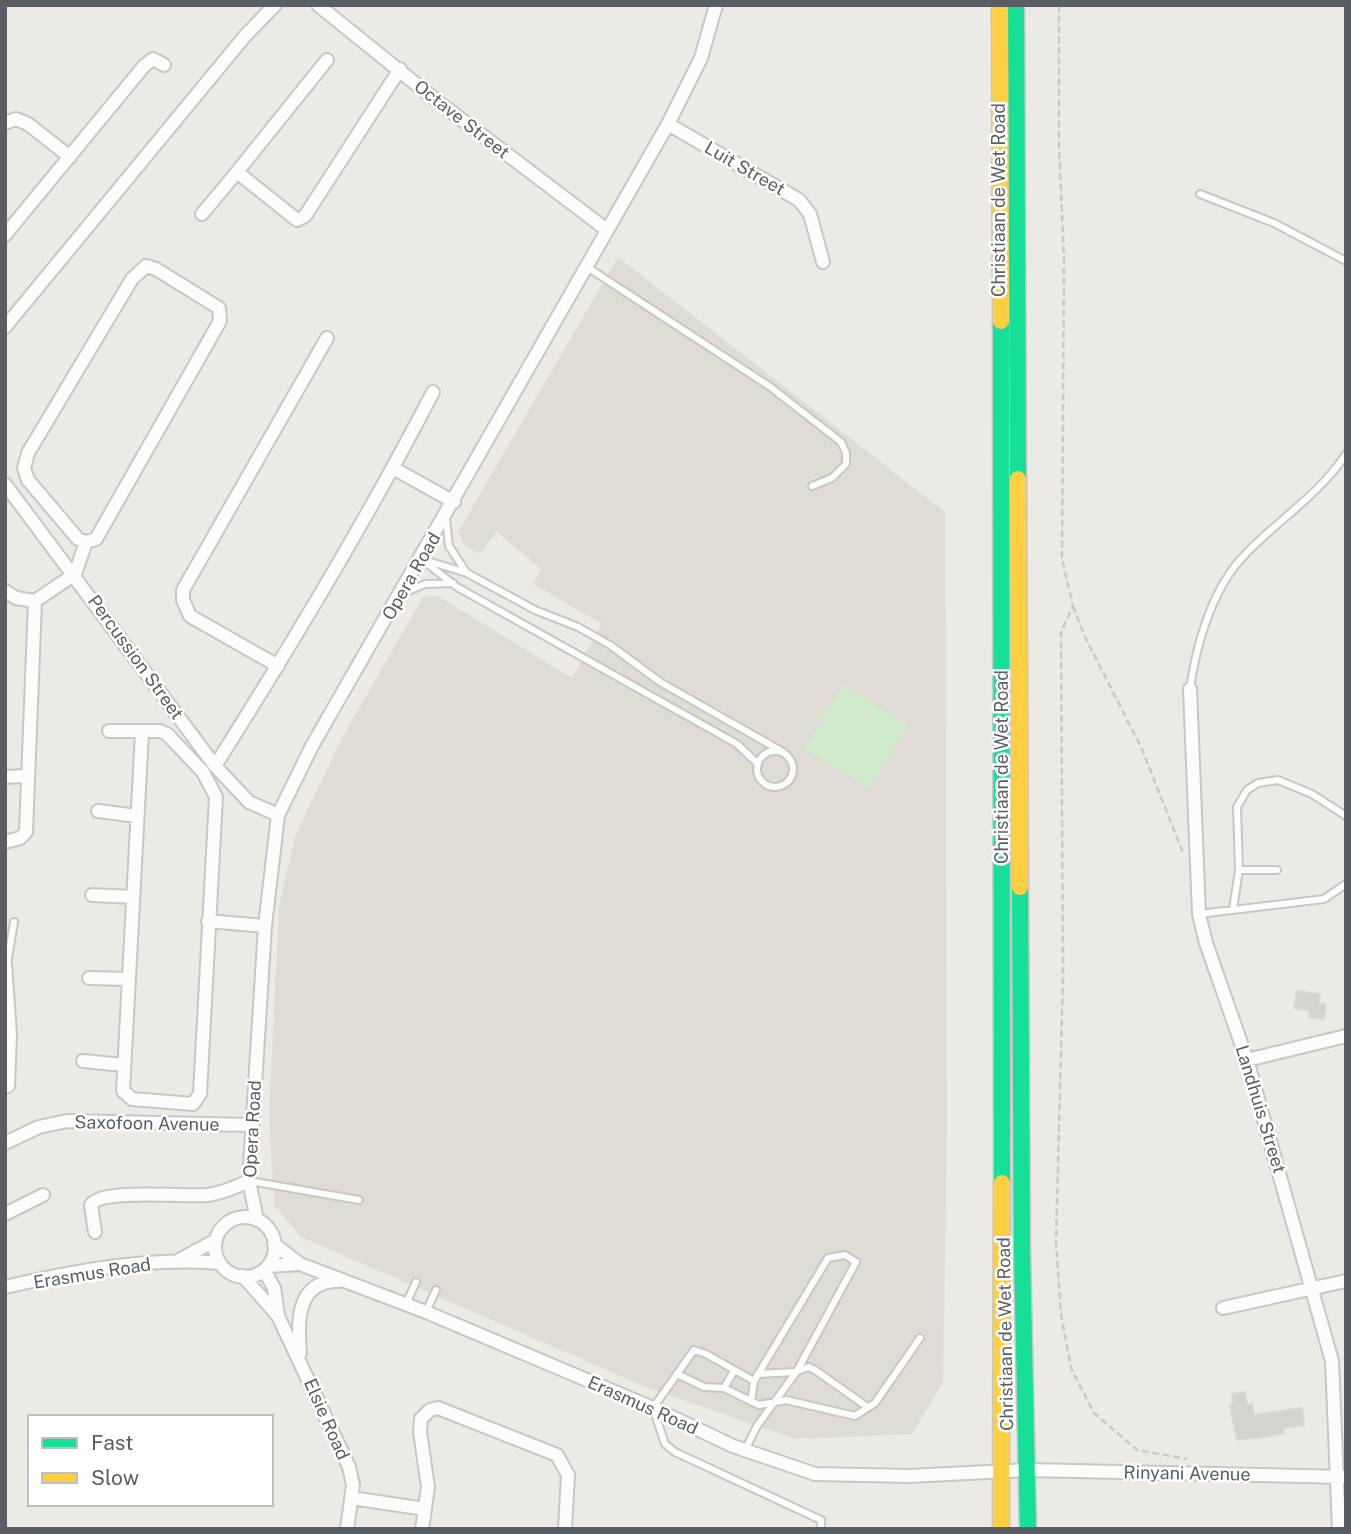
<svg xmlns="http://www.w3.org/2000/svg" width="1351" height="1534" viewBox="0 0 1351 1534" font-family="'Public Sans',sans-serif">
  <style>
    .education { fill: #dedcd4 }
    .green { fill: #d1e9cd }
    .building { fill: #d4d3cf; stroke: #dad8d4; stroke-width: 2 }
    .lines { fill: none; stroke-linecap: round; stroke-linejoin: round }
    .lane-casing { stroke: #c7c7c6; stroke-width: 10 }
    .street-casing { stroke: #c7c7c6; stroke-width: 16 }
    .fast-casing { stroke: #c7c8c6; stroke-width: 19 }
    .slow-casing { stroke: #c7c8c6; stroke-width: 19 }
    .path { stroke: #c7ccc8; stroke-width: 2.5; stroke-dasharray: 7 3.5; stroke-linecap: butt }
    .lane { stroke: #fcfcfb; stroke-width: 6 }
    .street { stroke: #fcfcfb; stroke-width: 12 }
    .fast { stroke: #16e098; stroke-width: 16 }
    .slow { stroke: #ffcf43; stroke-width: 16 }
    .labels { text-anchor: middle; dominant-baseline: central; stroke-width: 5; stroke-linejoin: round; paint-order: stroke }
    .street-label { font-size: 18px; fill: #5a5e64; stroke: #fff }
  </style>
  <rect width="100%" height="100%" fill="#ebeae4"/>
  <path class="education" d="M618,257L945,512L947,1125L943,1382L912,1434L795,1439L648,1388L301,1237L274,1205L269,1111L279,907L295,836L342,738L423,597L438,596L572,678L602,624L533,584L541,569L497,532L480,554L465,546L458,532Z"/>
  <path class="green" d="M842,685L908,724L870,788L804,749Z"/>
  <path class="building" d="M1297,991L1320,994L1319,1004H1326L1324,1019L1309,1017L1310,1011L1294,1008Z
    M1245,1392L1247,1405L1252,1404L1254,1415L1302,1408L1304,1425L1283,1428L1284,1433L1265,1437L1237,1440L1230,1405L1233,1404L1232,1394Z"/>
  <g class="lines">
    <g class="lane-casing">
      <path id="lane" d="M1200,194L1274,223L1346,261
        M587,267L769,386L841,442L846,453V464L832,478L812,486
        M446,518L449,546L466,572
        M421,559L467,573L535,610L578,627L610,645L660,682L783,752
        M425,562L457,587L737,744L757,763
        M401,594L425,584L453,583
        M1190,689C1196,646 1211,593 1240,560C1274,522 1318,497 1346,454
        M757 769a18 18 0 1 1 36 0a18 18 0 1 1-36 0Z
        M1239,870H1277
        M1233,909L1239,870L1237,807L1247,790L1258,783L1278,780L1312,794L1346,816
        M1199,914L1324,899L1346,884
        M7,964L14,922
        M250,1181L359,1200
        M406,1304L416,1282
        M426,1312L436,1290
        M677,1374L704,1387L724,1388L759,1405L786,1400L855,1416L875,1403L920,1338
        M758,1374L794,1372
        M724,1388L734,1371
        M751,1402L754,1381
        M745,1450L757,1426L797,1371
        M821,1529V1520L675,1452L665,1444L653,1408L694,1350L706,1354L754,1381L828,1258L845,1255L856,1262L797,1371L809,1367L815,1370L866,1406"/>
    </g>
    <g class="street-casing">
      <path id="street" d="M318,5L437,101L607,230
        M327,60L237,172L297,220L305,216L400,69
        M5,123L16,119L28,124L70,157
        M668,124L799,200L810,214L823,262
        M202,214L237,172
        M5,235L144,66L153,59L164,65
        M146,266L156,269L219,308L220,321L96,539L86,542L78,539L28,480L24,468L28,453L132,279Z
        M5,327L245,36L275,5
        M393,468L454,502
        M5,484L215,766L249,802L278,815
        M5,591L16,598L35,601L75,574L86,542
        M278,666L190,616L183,600V590L327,338
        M1190,689L1199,914L1206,943L1247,1060L1332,1361L1339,1529
        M109,731H160L167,734L203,772L216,797L200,1094L193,1104L132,1099L123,1091L142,732
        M215,766C292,644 367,520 433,392
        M5,777L26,776
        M98,811L137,816
        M5,842L20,838L26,832L35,601
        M92,895L133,897
        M208,921L265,926
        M5,964L10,1034L8,1086
        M89,978L128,979
        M1247,1060L1346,1036
        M83,1061L123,1065
        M5,1143L39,1127L67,1121L251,1125
        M5,1214L43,1195
        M215 1247a30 30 0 1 1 60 0a30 30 0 1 1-60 0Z
        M257,1220L249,1181L265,926L278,815L312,746L668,124L701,58L716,5
        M95,1232L91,1205C101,1188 185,1197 208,1195C222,1193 236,1187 249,1181
        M274,1244L300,1264L426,1312L653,1408L733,1446L815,1474L909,1476L1028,1470L1346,1477
        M179,1260L216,1240
        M268,1266L300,1264
        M264,1270L274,1288L278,1315
        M243,1276L278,1316L349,1467L353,1485L347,1529
        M5,1287C74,1271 149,1257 220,1263
        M1223,1308L1346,1281
        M300,1353C297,1321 297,1280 339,1281
        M352,1498L425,1509
        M422,1529L428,1487L420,1432L421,1419L430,1410L438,1408L557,1455L568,1475L565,1529"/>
    </g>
    <g class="fast-casing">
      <path id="fast" d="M1016,5L1018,479
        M1001,321L1002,1183
        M1020,887L1022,1253L1028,1529"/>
    </g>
    <g class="slow-casing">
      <path id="slow" d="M1000,5L1001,321
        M1018,479L1020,887
        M1001,1529L1002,1183"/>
    </g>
    <path class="path" d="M1059,5V146L1064,260L1062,559L1073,606L1061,632L1063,976L1056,1242L1061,1314L1071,1368L1094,1413L1137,1450L1187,1459
      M1073,606L1085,637L1141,747L1183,853"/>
    <use href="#lane" class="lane"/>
    <use href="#street" class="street"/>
    <use href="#fast" class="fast"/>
    <use href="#slow" class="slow"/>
  </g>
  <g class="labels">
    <g class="street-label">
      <text transform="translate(462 119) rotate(38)">Octave Street</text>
      <text transform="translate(745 168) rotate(30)">Luit Street</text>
      <text transform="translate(998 200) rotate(-90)">Christiaan de Wet Road</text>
      <text transform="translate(411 576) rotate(-60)">Opera Road</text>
      <text transform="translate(136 657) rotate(54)">Percussion Street</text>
      <text transform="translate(1001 767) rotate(-90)">Christiaan de Wet Road</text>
      <text transform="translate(1261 1109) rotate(73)">Landhuis Street</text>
      <text transform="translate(147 1123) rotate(1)">Saxofoon Avenue</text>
      <text transform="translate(252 1129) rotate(-87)">Opera Road</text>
      <text transform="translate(92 1273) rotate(-9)">Erasmus Road</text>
      <text transform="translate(1005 1334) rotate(-91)">Christiaan de Wet Road</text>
      <text transform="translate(643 1405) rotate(24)">Erasmus Road</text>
      <text transform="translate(327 1419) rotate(66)">Elsie Road</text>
      <text transform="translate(1187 1473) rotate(1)">Rinyani Avenue</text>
    </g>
  </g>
  <rect width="1351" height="1534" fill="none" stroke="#5a5e64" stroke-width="14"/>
  <rect x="28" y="1415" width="245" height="91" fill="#ffffff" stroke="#bdbfc1" stroke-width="2"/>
  <rect x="42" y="1438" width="35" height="10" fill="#16e098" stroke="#bdbfc1" stroke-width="2"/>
  <text x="91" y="1450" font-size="21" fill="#5a5e64">Fast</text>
  <rect x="42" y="1473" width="35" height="10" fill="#ffcf43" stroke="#bdbfc1" stroke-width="2"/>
  <text x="91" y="1485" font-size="21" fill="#5a5e64">Slow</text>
</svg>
